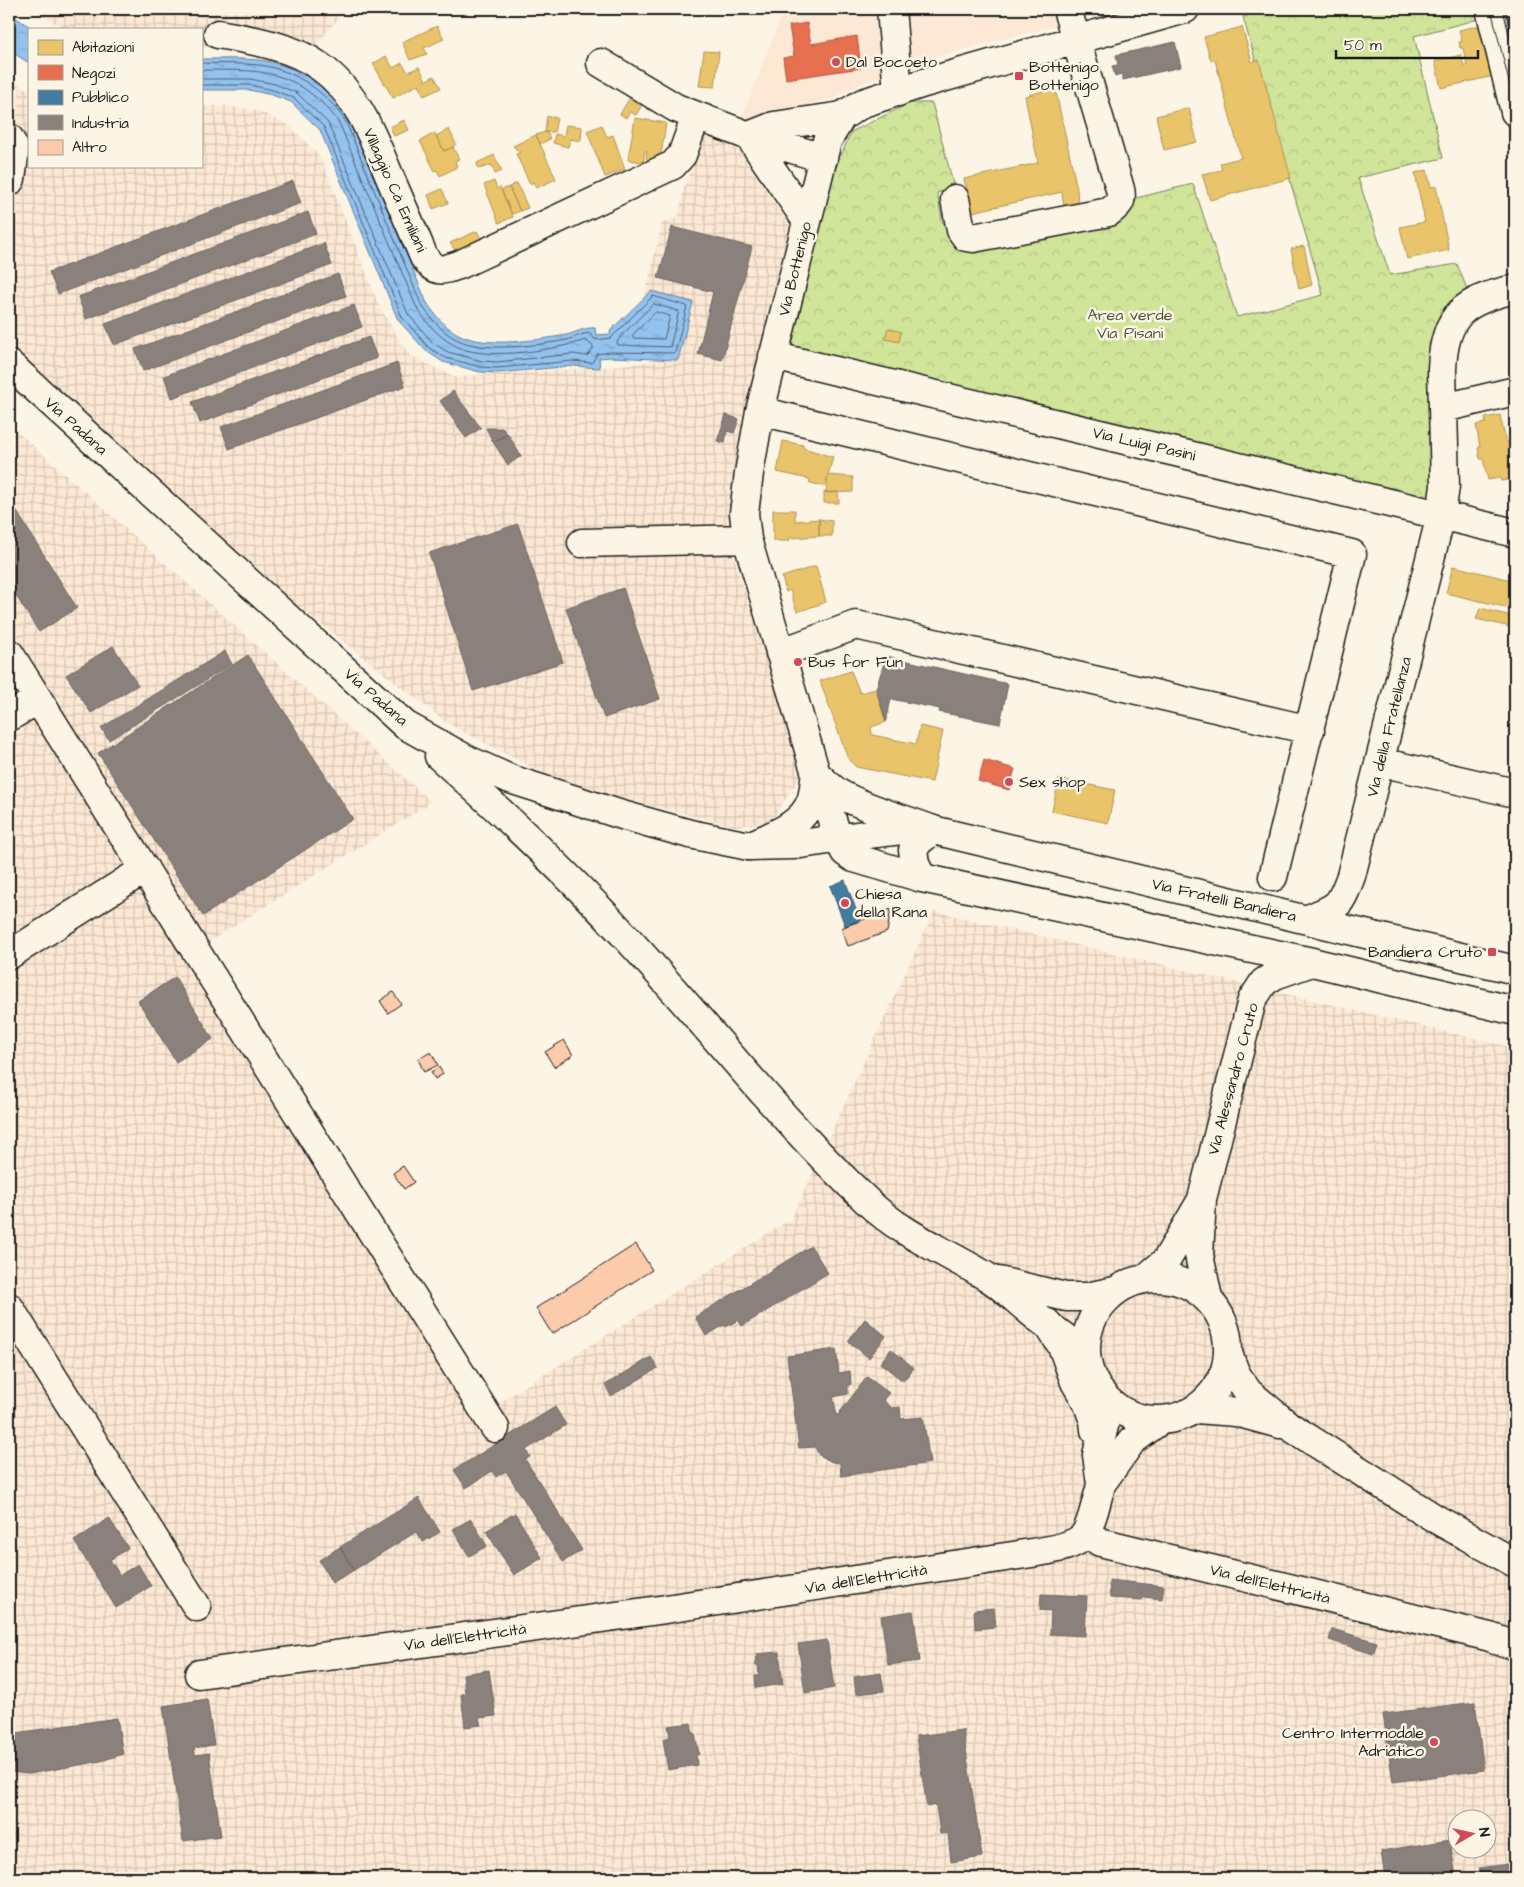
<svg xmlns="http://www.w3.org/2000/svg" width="1524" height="1887" viewBox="0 0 1524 1887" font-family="'Architects Daughter',sans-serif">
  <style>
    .built { fill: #fce8d4 }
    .industrial { fill: url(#industrial-grid); fill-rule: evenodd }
    .park { fill: url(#park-crowns); stroke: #76805a }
    .water { fill: url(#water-ripples); stroke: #64809a }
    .homes { fill: #e9c46a; stroke: #ac9253 }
    .shops { fill: #e76f51; stroke: #aa5641 }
    .public { fill: #457b9d; stroke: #395e76 }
    .industry { fill: #8a817c; stroke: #69635f }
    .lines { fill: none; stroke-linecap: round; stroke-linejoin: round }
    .shore { stroke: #4c5e70; stroke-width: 1 }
    .building { fill: #fccbab; stroke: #1c1c1c }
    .minor-casing { stroke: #1c1c1c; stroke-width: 31 }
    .major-casing { stroke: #1c1c1c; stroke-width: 31 }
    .minor { stroke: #fcf5e5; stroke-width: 28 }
    .major { stroke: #fcf5e5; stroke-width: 28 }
    .tram { stroke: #1c1c1c; stroke-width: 1 }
    .poi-dot { fill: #d1495b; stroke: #fcf5e5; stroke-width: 2 }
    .labels { text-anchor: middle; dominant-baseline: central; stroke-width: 5; stroke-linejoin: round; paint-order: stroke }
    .poi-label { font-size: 16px; fill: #1c1c1c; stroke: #fcf5e5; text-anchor: start }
    .street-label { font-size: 16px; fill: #1c1c1c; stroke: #fcf5e5 }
    .park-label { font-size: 16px; fill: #525842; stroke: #fcf5e5 }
  </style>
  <defs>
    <pattern id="industrial-grid" width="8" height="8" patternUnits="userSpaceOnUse" patternTransform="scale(1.25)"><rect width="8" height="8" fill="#fce8d4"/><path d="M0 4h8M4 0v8" fill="none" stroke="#d7c6b5"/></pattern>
    <pattern id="park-crowns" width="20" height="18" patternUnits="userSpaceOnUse" patternTransform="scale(1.25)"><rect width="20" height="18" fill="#d0e599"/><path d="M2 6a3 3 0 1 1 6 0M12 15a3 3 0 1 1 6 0" fill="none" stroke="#b2c483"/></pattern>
    <pattern id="water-ripples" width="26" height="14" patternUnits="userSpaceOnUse" patternTransform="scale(1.25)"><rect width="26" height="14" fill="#94c2ee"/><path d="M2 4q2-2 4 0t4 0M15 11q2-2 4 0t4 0" fill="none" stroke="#7fa6cc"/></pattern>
  </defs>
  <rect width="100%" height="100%" fill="#fcf5e5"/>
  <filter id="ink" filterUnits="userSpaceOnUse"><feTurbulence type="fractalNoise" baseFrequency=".02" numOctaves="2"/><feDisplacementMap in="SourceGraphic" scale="10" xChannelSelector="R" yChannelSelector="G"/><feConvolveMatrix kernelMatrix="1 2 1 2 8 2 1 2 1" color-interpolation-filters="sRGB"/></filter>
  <g filter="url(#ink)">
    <path class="built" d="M784,9H1084L1086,18L919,61L863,83L834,98L740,122Z"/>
    <path class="industrial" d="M30,9H346L297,68L216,47H201V29H67Z
      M9,81L29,90V166H201V106H229L258,111L290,126L321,158L380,308L409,355L455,377L604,367L674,359L691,308L645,295L662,222L678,218L684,188L703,131L734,142L790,226L728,539L786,717L803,773L770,823L734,826L615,797L542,773L447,723L295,604L207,528L9,348Z
      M9,424L432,802L202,946L489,1409L791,1219L934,911L1515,1048V1878H9ZM1456,1820H1486V1850H1456Z"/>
    <path class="park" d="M1264,9H1472L1475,20L1414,36L1443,158L1358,178L1390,275L1457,264L1469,294L1435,453L1430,506L790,345L823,198L851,132L910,103H932L954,187L937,193L943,223L957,232L1132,199L1193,184L1237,317L1323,295L1243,17Z"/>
    <path class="water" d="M9,13L33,29H29V63L9,50Z
      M201,59C220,59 240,58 259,60C296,64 331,88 350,119L426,301C435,316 448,331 465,337C492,347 538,340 566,335C576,333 584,327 595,328L596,335L611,334L610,331L651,291L693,302L678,360L610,357L599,358L600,368L573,366L497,373L480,372L443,362L426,351L398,320L320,130L291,102L272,95L249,90H201Z"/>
    <path class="homes" d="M1486,24L1498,75L1441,88L1435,61L1461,55L1464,66L1467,65L1463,48H1460L1459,42H1462L1459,30Z
      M437,26L444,39L424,48L427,54L410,60L402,42Z
      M1242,27L1252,62L1259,60L1291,178L1210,200L1202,174L1222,170L1220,163L1241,158L1215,60L1211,61L1204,37Z
      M704,51L719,52L715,87L699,86Z
      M386,56L393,68L402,63L408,72L419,67L425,78V81L434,76L441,88L424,96L419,84L393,98L373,64Z
      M1055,88L1077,189L1078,204L1064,207L1062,192L972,212L964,179L1038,163L1025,96Z
      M631,96L643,103L636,115L630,112L626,118L620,114Z
      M1189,108L1197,142L1164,150L1156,116Z
      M547,116L557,118L554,132H545Z
      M635,118L666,123L661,155H657L656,161L646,159L647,151H645L643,162L628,160Z
      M404,120L409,130L394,136L390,127Z
      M566,125L582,127L581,141L570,139L568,147L553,143L555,134L564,136Z
      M602,125L607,137L613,135L625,169L605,177L587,131Z
      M449,129L456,144L453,147L444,151L436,136Z
      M545,132H547L550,139L540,144L536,135Z
      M435,133L444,151L453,147L459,159L455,161L457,167L440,176L437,170L435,171L420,141Z
      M536,135L556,179L536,188L533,182L530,184L516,154L520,153L513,146Z
      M494,155L502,171L495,174L492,165L478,169L477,163Z
      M1427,170L1431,187L1436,186L1449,250L1407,259L1400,227L1425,222L1415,173Z
      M494,181L497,189L500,187L513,217L499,223L484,185Z
      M517,183L528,208L520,211L509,187Z
      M509,187L520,211L512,214L501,190Z
      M442,189L448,203L433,209L428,195Z
      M477,231L482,241L456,252L450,243Z
      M1304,246L1312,285L1299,289L1291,249Z
      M888,328L901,332L899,342L885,339Z
      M1500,415L1506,442L1509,441L1511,451H1508L1514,479L1501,481L1500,478L1488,480L1483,459H1480L1478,448L1480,447L1476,425L1486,423L1485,418Z
      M783,441L803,445V448L833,457L825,486L810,483L809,479L777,472Z
      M828,475L853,477V492L826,493Z
      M824,492H838L839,503H824Z
      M773,510H795V521L819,519V536L790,538L789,541H773Z
      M819,519L832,521V536H819Z
      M816,566L826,602L797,612L790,590L786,592L782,577Z
      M1453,566L1515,581V598L1513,609L1446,593Z
      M1480,608L1515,617V628L1476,619Z
      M851,671L860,693L876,689L886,722L871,727L872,735L916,744L920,726L943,731L932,782L856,767L848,759L820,681Z
      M1059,779L1115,790L1108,823L1052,811Z"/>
    <path class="shops" d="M807,23L811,44L857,36L861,68L786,79L783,58L794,56L789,26Z
      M984,760L1015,769L1009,790L978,781Z"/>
    <path class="public" d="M845,880L860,920L845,926L830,886Z"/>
    <path class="industry" d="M1175,42L1181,67L1123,80L1121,74L1115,76L1112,66L1118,65L1116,55Z
      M293,181L301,203L58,294L49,272Z
      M308,212L316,234L86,319L78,297Z
      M672,227L752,247L722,360L698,354L713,292L658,278Z
      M324,243L332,265L114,345L105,324Z
      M338,274L346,296L143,371L135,349Z
      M354,305L362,327L172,398L164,376Z
      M369,337L377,358L200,423L192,402Z
      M397,363L405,386L229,449L221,427Z
      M453,391L481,428L466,438L440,401Z
      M726,415L739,419L734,433L727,431L725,443L717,441Z
      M486,428H502L508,434L493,442Z
      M508,434L521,456L508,465L493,442Z
      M9,499L77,608L39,632L9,585Z
      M518,524L563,662L473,691L429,553Z
      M623,588L660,699L604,718L566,608Z
      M113,646L138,685L91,713L66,675Z
      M225,651L232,664L109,740L101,728Z
      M248,655L353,819L203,916L98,753Z
      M886,656L1008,684L1000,724L939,712L940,709L891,699L886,722L876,689Z
      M175,977L213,1039L176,1062L138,1001Z
      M811,1246L828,1273L742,1326L738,1320L726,1327L724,1325L706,1336L695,1317Z
      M865,1319L886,1336L869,1358L848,1341Z
      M836,1349L839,1373L850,1371L851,1384L848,1385V1394L833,1397L837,1416L867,1377L889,1393L883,1400L892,1408L900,1407L901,1419L923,1417L930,1463L841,1476L840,1463L832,1462L819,1455L815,1447L799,1448L787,1356Z
      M891,1349L914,1368L903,1381L880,1363Z
      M651,1357L658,1368L611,1396L605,1385Z
      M555,1407L566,1425L526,1450L530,1457L525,1459L582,1550L563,1562L506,1471L496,1477L492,1471L466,1488L454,1470Z
      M419,1498L440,1532L423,1542L416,1532L354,1570L340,1547Z
      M515,1513L542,1558L514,1575L486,1531Z
      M109,1518L128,1548L110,1560L120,1575L138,1564L151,1586L116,1608L74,1541Z
      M471,1519L487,1546L469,1556L453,1529Z
      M340,1547L354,1570L332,1583L319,1560Z
      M1109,1580L1164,1586L1162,1599L1144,1597L1142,1600L1110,1598Z
      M1041,1594L1087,1596L1085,1636L1050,1634L1051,1611L1040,1610Z
      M994,1608L996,1627L975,1629L974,1610Z
      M913,1611L920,1661L888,1665L881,1616Z
      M1332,1629L1377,1642L1373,1654L1329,1640Z
      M827,1640L834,1688L805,1693L798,1644Z
      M779,1652L783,1684L756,1688L755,1676H759L758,1665H755V1661L757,1660L756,1654Z
      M489,1670L496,1716L479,1718L481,1725L465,1727L461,1694L465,1693L463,1674Z
      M881,1673L884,1691L856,1694L854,1677Z
      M207,1699L214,1745L194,1748L195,1755L209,1753L221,1836L183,1841L163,1706Z
      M1475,1702L1484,1770L1393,1782L1383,1714Z
      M117,1718L123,1754L101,1761L29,1774L9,1772V1734Z
      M691,1723L693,1734L695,1733L699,1754L696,1755L697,1765L668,1770L663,1739L670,1737L668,1726Z
      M963,1730L982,1857L951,1862L948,1833L940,1834L936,1805L927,1807L916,1736Z
      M1450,1840L1456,1878H1385L1381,1851Z
      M1515,1863V1878H1480L1479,1868Z"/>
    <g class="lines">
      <path class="shore" d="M201,63C220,64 240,63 259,65C294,69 327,92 346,122L421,304C431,319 445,336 463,342C491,352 538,345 567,340C574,338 581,334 589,333L596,340L611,338L653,296L687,306L675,353L610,352L597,354L592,363L573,361L497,368L481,367L446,358L429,348L402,317L324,127L294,98L273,90L249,85H201
        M201,70C245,71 278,66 314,96C325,105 333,113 340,125L416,306C426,323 441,340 460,348C489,360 556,350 585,340L593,346V349L587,356L573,354L497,362L482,361L448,352L433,343L408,314L328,123L297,93L275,84L250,79H201
        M654,304L679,311L670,347L618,345L617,342L622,335Z
        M656,312L670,316L664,339L633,338V335Z"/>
    </g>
    <path class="building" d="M891,909L887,932L848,946L841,928Z
      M393,992L401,1004L388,1013L380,1001Z
      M564,1040L573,1055L554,1067L545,1052Z
      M431,1052L438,1065L424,1072L418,1059Z
      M439,1067L443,1074L435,1079L431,1072Z
      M403,1166L414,1182L404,1189L393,1173Z
      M636,1244L652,1270L552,1334L536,1308Z"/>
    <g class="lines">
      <g class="minor-casing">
        <path id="minor" d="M891,9L898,92
          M1490,9L1515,112
          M218,34C252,40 291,46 319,66C357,92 374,139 391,180C402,205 413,231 424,257C435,273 441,271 459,265L673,165L682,155L696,116
          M601,63L676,108L749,136L823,158
          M749,136L807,221
          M749,136L774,126L842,116
          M9,138L15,149L11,179L9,182
          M955,199L961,230L966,237L973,238L1109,212C1118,205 1123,202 1120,189L1067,9
          M773,356L1515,533
          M1444,408L1515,391
          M760,411L1352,554L1273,877
          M582,543L747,539
          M9,653L495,1428
          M780,653L856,625L1310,730
          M9,717L38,699
          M1380,762L1515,793
          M816,774C824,781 832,789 840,794C869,810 902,818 933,830
          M839,840L816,774L747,539L744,513L749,473L760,411L827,141L842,116L863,103L924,83L1185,9
          M749,846C771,836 802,826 811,801C814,793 814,783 816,774
          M1308,919C1339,906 1339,908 1351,876L1441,515L1445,486L1442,369C1444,314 1465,300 1515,289
          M9,955L145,869
          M9,1307L197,1607
          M1047,1323L1062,1346L1075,1382L1087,1402L1094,1421L1095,1430
          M1229,1356L1236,1374L1248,1392L1289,1426L1436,1519L1515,1563
          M1197,1409L1236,1412L1280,1424
          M1101,1484L1132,1441L1159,1421
          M1086,1533L1100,1542L1490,1637L1515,1646
          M199,1674L659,1610L1019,1555C1036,1552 1075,1549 1085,1534C1092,1523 1096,1502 1100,1489L1101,1484L1097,1455L1105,1422L1102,1394"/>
      </g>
      <g class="major-casing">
        <path id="major" d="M9,364L405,725L468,760L510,779L622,815L690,834L749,846L794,845L870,834L910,829L933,830L1515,970
          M439,756C504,814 566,872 625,936C707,1024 780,1120 868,1202C902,1235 949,1253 989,1278C1006,1289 1021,1305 1037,1317C1054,1330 1070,1340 1086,1355
          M839,840L845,852L854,858L922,878L1312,962L1515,1011
          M922,878L915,864L913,850L919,841L933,830
          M1086 1349a71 71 0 1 1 142 0a71 71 0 1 1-142 0Z
          M1146,1278L1166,1261L1200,1203
          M999,1281L1066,1297H1087L1115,1291
          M1208,1298L1199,1255L1202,1199L1252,1000L1264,982L1275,975L1312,962"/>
      </g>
      <use href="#minor" class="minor"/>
      <use href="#major" class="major"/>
      <path class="tram" d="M1491,9L1515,106
        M1503,9L1515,61"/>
    </g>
  </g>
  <g class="poi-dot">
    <circle cx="836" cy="62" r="5"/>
    <rect x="1014" y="71" width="10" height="10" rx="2.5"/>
    <circle cx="798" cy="662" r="5"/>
    <circle cx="1009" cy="782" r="5"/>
    <circle cx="845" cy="903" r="5"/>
    <rect x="1487" y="947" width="10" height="10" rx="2.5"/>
    <circle cx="1434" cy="1742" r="5"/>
  </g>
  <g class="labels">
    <g class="poi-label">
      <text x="846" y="62">Dal Bocoeto</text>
      <text x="1029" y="67">Bottenigo<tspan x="1029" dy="18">Bottenigo</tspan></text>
      <text x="808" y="662">Bus for Fun</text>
      <text x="1019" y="782">Sex shop</text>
      <text x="855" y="894">Chiesa<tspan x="855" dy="18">della Rana</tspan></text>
      <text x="1482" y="952" text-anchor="end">Bandiera Cruto</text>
      <text x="1424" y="1733" text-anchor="end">Centro Intermodale<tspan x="1424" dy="18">Adriatico</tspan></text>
    </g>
    <g class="street-label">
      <text transform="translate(395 190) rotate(66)">Villaggio Cà Emiliani</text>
      <text transform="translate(795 269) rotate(-76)">Via Bottenigo</text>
      <text transform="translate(76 426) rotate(42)">Via Padana</text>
      <text transform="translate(1144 444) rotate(13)">Via Luigi Pasini</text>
      <text transform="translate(376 697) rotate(41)">Via Padana</text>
      <text transform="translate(1389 727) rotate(-76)">Via della Fratellanza</text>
      <text transform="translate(1224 900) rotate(13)">Via Fratelli Bandiera</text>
      <text transform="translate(1233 1079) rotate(-75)">Via Alessandro Cruto</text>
      <text transform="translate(866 1579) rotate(-9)">Via dell'Elettricità</text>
      <text transform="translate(1270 1584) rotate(14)">Via dell'Elettricità</text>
      <text transform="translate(465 1637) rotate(-8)">Via dell'Elettricità</text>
    </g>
    <g class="park-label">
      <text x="1130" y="315">Area verde<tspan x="1130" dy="18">Via Pisani</tspan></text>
    </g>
  </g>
  <rect width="1524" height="1887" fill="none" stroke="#fcf5e5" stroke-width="30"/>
  <rect x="15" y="15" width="1494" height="1857" fill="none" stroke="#1c1c1c" stroke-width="2" filter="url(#ink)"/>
  <rect x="28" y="28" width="175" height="140" fill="#fcf5e5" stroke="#a29e95"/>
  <rect x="38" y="40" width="25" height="15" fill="#e9c46a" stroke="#a29e95"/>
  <text x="72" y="52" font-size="15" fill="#1c1c1c">Abitazioni</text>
  <rect x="38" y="65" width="25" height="15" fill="#e76f51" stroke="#a29e95"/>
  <text x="72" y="78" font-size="15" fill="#1c1c1c">Negozi</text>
  <rect x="38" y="90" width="25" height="15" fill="#457b9d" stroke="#a29e95"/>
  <text x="72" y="102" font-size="15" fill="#1c1c1c">Pubblico</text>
  <rect x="38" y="115" width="25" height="15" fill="#8a817c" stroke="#a29e95"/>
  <text x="72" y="128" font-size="15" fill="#1c1c1c">Industria</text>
  <rect x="38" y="140" width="25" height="15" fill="#fccbab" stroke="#a29e95"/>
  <text x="72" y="152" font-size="15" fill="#1c1c1c">Altro</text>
  <g transform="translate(1472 1834) rotate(81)"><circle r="24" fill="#fcf5e5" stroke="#a29e95"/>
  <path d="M0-4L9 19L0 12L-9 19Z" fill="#d1495b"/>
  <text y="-8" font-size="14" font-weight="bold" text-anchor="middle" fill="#1c1c1c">N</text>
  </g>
  <path d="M1336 50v8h142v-8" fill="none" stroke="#1c1c1c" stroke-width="2.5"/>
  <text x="1344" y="50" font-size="15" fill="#1c1c1c" stroke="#fcf5e5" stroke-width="4" paint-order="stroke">50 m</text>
</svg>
